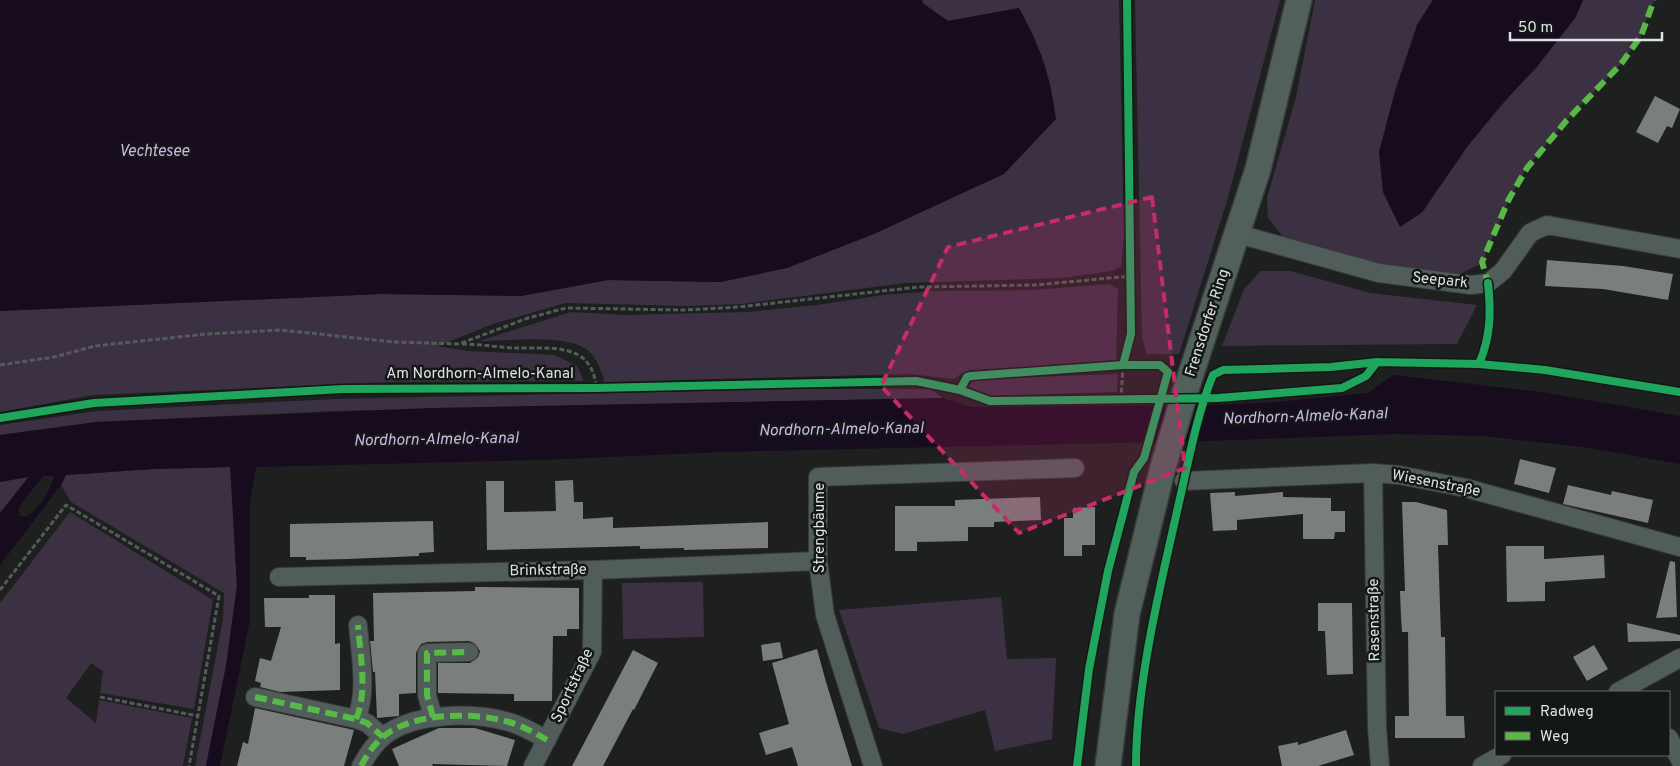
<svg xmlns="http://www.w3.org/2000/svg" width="1680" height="766" viewBox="0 0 1680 766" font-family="Overpass,sans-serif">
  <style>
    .green { fill: #3c3043 }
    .water { fill: #170b1e; fill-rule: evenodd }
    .building { fill: #7a7e7c }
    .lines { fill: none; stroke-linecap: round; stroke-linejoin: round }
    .street-casing { stroke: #393a3a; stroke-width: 20 }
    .secondary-casing { stroke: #393a3a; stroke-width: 28 }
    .path { stroke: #545c5a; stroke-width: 3; stroke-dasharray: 5 2.5; stroke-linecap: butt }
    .street { stroke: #505d5a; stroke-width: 18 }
    .secondary { stroke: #52605c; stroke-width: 25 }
    .quiet { stroke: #58b947; stroke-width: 6; stroke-dasharray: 12 6; stroke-linecap: butt }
    .cycleway-casing { stroke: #131817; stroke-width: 11 }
    .cycleway { stroke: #20a55d; stroke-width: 8 }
    .marked { fill: #c52c68; fill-opacity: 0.2; stroke: #c52c68; stroke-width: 4; stroke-dasharray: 10 6; stroke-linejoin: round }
    .labels { text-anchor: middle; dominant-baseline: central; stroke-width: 5; stroke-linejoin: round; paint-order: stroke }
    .street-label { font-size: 15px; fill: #dee2e1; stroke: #131817 }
    .water-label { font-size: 16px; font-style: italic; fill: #d2b4e7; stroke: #131817 }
  </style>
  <rect width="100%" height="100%" fill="#1d201f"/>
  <path class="green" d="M922,0H1119L1124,235L1121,266L1112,271L1062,278L906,283L741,304L687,306L565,303L493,324L438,346L468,351L555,355L577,366L584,381L391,382L94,395L0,412V311L380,294L521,296L608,280L721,282L1019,8L948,21L923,3Z
    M1135,0H1280L1227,201L1179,354H1147L1142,338Z
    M1315,0H1433L1417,25L1422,213L1467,147L1575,18L1583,0H1654L1641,36L1621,64L1567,120L1527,168L1509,199L1482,263L1456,276L1394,267L1304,247L1284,238L1268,218L1267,198L1296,97Z
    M1261,271H1291L1370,293L1477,305L1457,344L1222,346L1244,289Z
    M1109,284L1118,289L1116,363L971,370L962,373L954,379L910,374L603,382L604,379C600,368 596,356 586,349C564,334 507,341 479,341L571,312L623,315L748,312L817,305L883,295L933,291L1034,290Z
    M1118,374L1117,392L984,396L969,386L973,381L981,379Z
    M802,389H931L943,398L334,411L97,422L0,435V425L97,411L335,399Z
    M231,467L237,586L226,666L206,766H195L223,619L224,593L71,502L61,485L66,475L153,469Z
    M29,476L0,513V482Z
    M70,512L213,600L194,709L100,693L103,671L91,663L66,698L96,723L99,700L192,718L183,766H0V603Z
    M703,582L704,637L623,639L622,583Z
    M1001,597L1007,659L1056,658L1052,739L995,751L985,710L903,734L879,728L839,610Z"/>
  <path class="water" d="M0,0H922L923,4L948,21L1019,8C1041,48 1050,74 1056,119L1004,174L874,234L787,268L721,282L608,280L521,296L380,294L0,311Z
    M1433,0H1583L1575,18L1536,68L1497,109L1467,147L1421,213L1400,227L1383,192L1379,152L1395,91L1417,25Z
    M1393,375L1542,392L1680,416V464L1583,447L1484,436L1395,434L1208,441L723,452L541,460L256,467L250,501V620L220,766H206L226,666L237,586L230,467L153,469L66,475L61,485L0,565V513L29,477L0,482V435L97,422L431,408L943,398L971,407L1213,405L1276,402L1368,393ZM43,476H54C50,490 40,509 26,517L19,515V507Z"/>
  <path class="building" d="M1655,96L1680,109L1672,128L1667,126L1658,143L1636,132Z
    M1547,260L1623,266L1673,274L1668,300L1603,289L1545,286Z
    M1520,459L1556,468L1549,493L1514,484Z
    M573,480L574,502H583V519L613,517V528L768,522V548L684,550V548L640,549V546L487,550L486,481H504V512L556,511L555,481Z
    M1568,485L1611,495L1612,491L1653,500L1648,523L1563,504Z
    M1235,492V496L1283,492V497L1331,498V511H1345V532H1335L1334,539H1303V514L1237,520V530L1213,531L1210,493Z
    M1040,497L1041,520L994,522V527H968V541L917,542V551H895V506H955V500Z
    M1402,502H1416L1447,510L1448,545H1438L1441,637H1445L1446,716H1464L1465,738H1395V716H1409L1408,632H1402L1401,617L1400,591H1405Z
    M1095,507V545H1082V556H1064V518H1073V508Z
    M433,521L434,552L419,553V556L348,559L306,560V557H290V524Z
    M1506,546H1544V559L1604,555L1605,578L1545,582V601L1507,602Z
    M1670,561L1675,562L1677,617L1656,618Z
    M475,587L579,588V629H567V636H553L552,701H514V694L438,693V663H470L478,657L480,651L474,643L469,641L427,642L421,644L416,653V693L399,694V716L377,718L375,672H373L370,641H374L373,593L475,591Z
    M309,595H335V644L340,643V690L280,692L260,687L261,683L255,681L260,658L271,661L281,627H265L264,598H309Z
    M1318,603H1352L1353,674L1327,675L1325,631H1318Z
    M1627,623L1680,635V641L1628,642Z
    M780,642L783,658L763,661L761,645Z
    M1594,645L1608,669L1587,681L1573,657Z
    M817,649L826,682L852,766H798L792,747L766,755L759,733L789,724L772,663Z
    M633,650L658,663L634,710L633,709L603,766H572Z
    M255,708L354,730L344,766H237L243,742L248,744Z
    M439,728H475L515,740L507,766L432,764L433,766H399L392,749Z
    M1346,730L1354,755L1318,766H1282L1278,746L1298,742V745Z"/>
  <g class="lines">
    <g class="street-casing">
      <path id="street" d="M1238,234L1379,273L1471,285L1488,283L1503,271L1530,233L1547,225L1680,249
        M1373,473L1377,727L1380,766
        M1184,481L1373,473L1399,475L1466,488L1680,547
        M279,577L593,570L818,561
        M1618,692L1680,658
        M255,697L356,719L367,723L383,737
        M433,717L427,695V653L469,652
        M356,719C368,692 360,654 358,625
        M1669,738L1680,760
        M361,766C367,755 374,744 384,736C414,712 474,712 509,722C523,726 535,733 547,740
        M533,766L592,652L593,570
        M873,766L825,615L818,561V477L1075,468
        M1482,766L1502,755"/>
    </g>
    <g class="secondary-casing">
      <path id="secondary" d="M1108,766L1127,614L1163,467L1187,386L1258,169L1299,0"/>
    </g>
    <path class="path" d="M462,344C479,344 496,347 513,348C547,349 593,340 596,388
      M0,365L54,357L95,346L206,334L281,330L394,342L459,344L528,318L566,308L685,310L738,307L919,287L1036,285L1131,276
      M1121,400L1123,365
      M0,590L66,505L219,596L189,766
      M100,697L198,716"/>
    <use href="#street" class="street"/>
    <use href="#secondary" class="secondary"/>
    <path class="quiet" d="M1489,286L1482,262L1509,199L1527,168L1567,120L1621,64L1641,36L1654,0
      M255,697L356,719L367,723L383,737
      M433,717L427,695V653L469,652
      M356,719C368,692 360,654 358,625
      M361,766C367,755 374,744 384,736C414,712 474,712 509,722C523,726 535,733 547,740"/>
    <g class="cycleway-casing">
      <path id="cycleway" d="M1479,364C1491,336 1491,312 1488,283
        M1123,365L1131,334L1127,0
        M960,390L967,377L971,376L1123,365H1160L1168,372L1144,458L1134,472L1108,571L1089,669L1077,766
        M0,418L94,403L343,389L596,388L916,381L960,390L990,401L1218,398L1342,388L1366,376L1377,362L1479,364L1545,370L1680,392
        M1136,766C1136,685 1160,587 1178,507C1188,464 1196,417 1213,375L1223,370L1331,367L1377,362"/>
    </g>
    <use href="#cycleway" class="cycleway"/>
  </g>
  <path class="marked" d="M1152,197L1185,468L1019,533L881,386L948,247Z"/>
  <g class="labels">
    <g class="street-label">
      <text transform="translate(1440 281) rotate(6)">Seepark</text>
      <text transform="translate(1208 323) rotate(-72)">Frensdorfer Ring</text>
      <text x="480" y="374">Am Nordhorn-Almelo-Kanal</text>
      <text transform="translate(1436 484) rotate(11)">Wiesenstraße</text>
      <text transform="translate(820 528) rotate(-90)">Strengbäume</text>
      <text transform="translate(548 571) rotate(-1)">Brinkstraße</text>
      <text transform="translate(1375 620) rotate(-91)">Rasenstraße</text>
      <text transform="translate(573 686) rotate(-65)">Sportstraße</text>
    </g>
    <g class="water-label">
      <text x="154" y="152">Vechtesee</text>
      <text transform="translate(1305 417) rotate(-2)">Nordhorn-Almelo-Kanal</text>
      <text transform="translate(841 430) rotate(-1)">Nordhorn-Almelo-Kanal</text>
      <text transform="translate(436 440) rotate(-1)">Nordhorn-Almelo-Kanal</text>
    </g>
  </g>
  <rect x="1495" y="691" width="175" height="65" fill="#131817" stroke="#646968"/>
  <rect x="1505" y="707" width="25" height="8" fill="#20a55d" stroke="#646968"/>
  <text x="1540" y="716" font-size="15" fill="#dee2e1">Radweg</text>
  <rect x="1505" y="732" width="25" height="8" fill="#58b947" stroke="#646968"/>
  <text x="1540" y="741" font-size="15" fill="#dee2e1">Weg</text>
  <path d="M1510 32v8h152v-8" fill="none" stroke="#dee2e1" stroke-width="2.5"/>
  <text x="1518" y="32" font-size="15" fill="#dee2e1" stroke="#131817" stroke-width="4" paint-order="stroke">50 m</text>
</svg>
